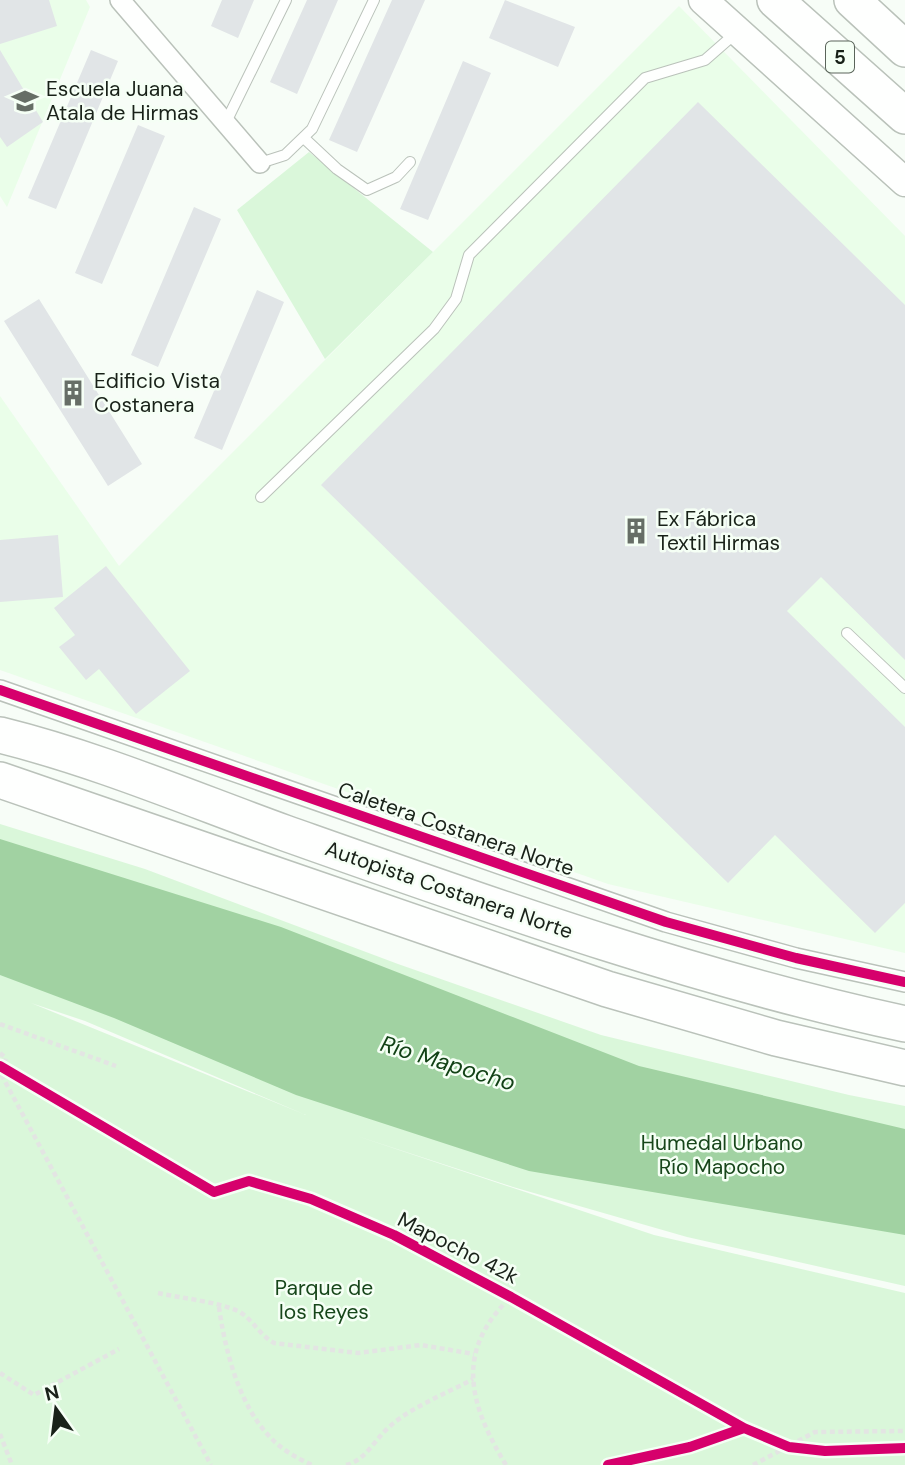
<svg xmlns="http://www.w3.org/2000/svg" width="905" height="1465" viewBox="0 0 905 1465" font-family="'DM Sans',sans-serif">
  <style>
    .built { fill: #eafee9 }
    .green { fill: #daf7da; fill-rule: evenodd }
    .water { fill: #a1d2a2 }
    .building { fill: #e1e5e7 }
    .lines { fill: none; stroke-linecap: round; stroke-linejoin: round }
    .service-casing { stroke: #bac2ba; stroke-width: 12 }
    .minor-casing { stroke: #bac2ba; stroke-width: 22 }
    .secondary-casing { stroke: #bac2ba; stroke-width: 31 }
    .motorway-casing { stroke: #bac2ba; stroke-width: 38 }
    .path { stroke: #e3e5e3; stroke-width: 4.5; stroke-dasharray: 5 3.5; stroke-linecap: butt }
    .service { stroke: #fefffe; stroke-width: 10 }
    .minor { stroke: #fefffe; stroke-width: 19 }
    .secondary { stroke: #fefffe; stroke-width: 28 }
    .motorway { stroke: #fefffe; stroke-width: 35 }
    .cycleway-casing { stroke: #f5fff5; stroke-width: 15 }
    .cycleway { stroke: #d6006c; stroke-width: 10 }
    .labels { text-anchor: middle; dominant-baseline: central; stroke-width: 5; stroke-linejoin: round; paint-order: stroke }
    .shield { fill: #f5fff5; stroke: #5a645a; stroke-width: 2 }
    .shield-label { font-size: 19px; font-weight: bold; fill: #182118 }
    .poi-label { font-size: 21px; fill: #182118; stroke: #f5fff5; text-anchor: start }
    .street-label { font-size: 21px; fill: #182118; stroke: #f5fff5 }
    .park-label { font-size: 21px; fill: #17461a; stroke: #f5fff5 }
    .water-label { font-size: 23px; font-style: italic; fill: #124216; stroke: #f5fff5 }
  </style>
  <rect width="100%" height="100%" fill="#f7fdf7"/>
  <path class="built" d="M0,0H86L90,7L7,207L0,196Z
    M679,6L905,236V953L608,884L0,670V396L119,566Z"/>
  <path class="green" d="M309,152L433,252L325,359L237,210Z
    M0,824L145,869L398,964L601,1035L849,1095L905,1106V1286L687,1237L513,1187L354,1135L654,1235L905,1293V1465H0ZM31,1003L85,1021L306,1115Z"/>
  <path class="water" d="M0,839L281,927L639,1066L905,1129V1235L529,1171L296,1095L114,1018L0,975Z"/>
  <path class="building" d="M0,0H49L57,26L0,44Z
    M222,0H254L238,38L211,26Z
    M307,0H338L297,94L270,82Z
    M392,0H425L357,152L329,140Z
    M505,0L575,27L558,67L489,38Z
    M0,50L43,122L7,147L0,137Z
    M91,50L118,61L56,209L28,198Z
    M463,61L491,73L428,220L400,209Z
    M698,102L905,305V660L821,577L787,611L905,727V903L875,933L775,835L728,883L321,485Z
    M138,125L165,136L102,284L75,273Z
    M194,207L221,219L158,367L131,355Z
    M257,290L284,302L222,450L194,438Z
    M39,299L142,464L108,486L4,321Z
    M58,535L63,597L0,602V540Z
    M106,566L190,671L136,714L99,669L86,680L59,647L75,635L54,608Z"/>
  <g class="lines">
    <g class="service-casing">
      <path id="service" d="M226,122L286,0
        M305,139L337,169L367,190L396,177L410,162
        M260,163L285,155L312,129L374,0
        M261,497L434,329L456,299L469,255L645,78L705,60L737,32
        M847,633L905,688"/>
    </g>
    <g class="minor-casing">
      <path id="minor" d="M120,0L260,163
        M0,690L666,922L796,958L905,982"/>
    </g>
    <g class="secondary-casing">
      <path id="secondary" d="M703,0L905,182"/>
    </g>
    <g class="motorway-casing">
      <path id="motorway" d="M775,0L905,116
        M852,0L905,49
        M0,735C97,759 191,799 285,833C489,905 692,978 905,1024
        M0,780L607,989L776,1038L905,1068"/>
    </g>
    <path class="path" d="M0,1024L116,1066
      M0,1053L6,1058L1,1074L211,1465
      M158,1293C181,1298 218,1302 238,1311C253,1319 259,1335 274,1343L358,1353L421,1345L474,1354
      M219,1307C225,1350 239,1406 271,1438C282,1450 297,1458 312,1465
      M0,1373L34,1395L119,1349
      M0,1434L12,1465
      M346,1465C363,1461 372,1445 383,1433C405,1409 444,1395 473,1379
      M506,1465C469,1404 454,1351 511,1297
      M753,1465L815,1432L905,1431"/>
    <use href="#service" class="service"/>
    <use href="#minor" class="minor"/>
    <use href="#secondary" class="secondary"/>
    <use href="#motorway" class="motorway"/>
    <g class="cycleway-casing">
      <path id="cycleway" d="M0,690L666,922L796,958L905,982
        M0,1066L214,1192L249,1181L311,1199L394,1235L511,1297L744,1428L789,1447L825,1451L905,1448
        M608,1465L690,1447L744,1428"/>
    </g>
    <use href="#cycleway" class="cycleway"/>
  </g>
  <defs>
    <g id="school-bare" transform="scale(2.1)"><path d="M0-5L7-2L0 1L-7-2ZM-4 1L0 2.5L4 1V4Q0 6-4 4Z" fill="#666e66" stroke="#f5fff5" stroke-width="2.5" paint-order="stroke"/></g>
    <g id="building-bare" transform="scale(2.1)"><path d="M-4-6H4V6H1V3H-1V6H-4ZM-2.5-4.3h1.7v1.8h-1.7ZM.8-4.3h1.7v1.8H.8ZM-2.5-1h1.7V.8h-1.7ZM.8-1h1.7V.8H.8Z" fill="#666e66" stroke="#f5fff5" stroke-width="2.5" paint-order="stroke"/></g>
  </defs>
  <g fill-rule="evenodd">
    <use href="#school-bare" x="25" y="101"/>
    <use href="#building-bare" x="73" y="393"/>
    <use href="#building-bare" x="636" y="531"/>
  </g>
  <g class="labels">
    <rect class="shield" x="826" y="41.5" width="28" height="31" rx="5"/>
    <g class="shield-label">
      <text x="840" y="57">5</text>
    </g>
    <g class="poi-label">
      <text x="46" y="89">Escuela Juana<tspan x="46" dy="24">Atala de Hirmas</tspan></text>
      <text x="94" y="381">Edificio Vista<tspan x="94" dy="24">Costanera</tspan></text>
      <text x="657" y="519">Ex Fábrica<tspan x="657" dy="24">Textil Hirmas</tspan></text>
    </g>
    <g class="street-label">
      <text transform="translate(456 829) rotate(19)">Caletera Costanera Norte</text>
      <text transform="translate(449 890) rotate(19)">Autopista Costanera Norte</text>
      <text transform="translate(458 1248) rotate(27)">Mapocho 42k</text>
    </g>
    <g class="park-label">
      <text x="722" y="1143">Humedal Urbano<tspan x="722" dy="24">Río Mapocho</tspan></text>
      <text x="324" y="1288">Parque de<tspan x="324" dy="24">los Reyes</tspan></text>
    </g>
    <g class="water-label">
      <text transform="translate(448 1063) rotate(17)">Río Mapocho</text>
    </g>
  </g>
  <g transform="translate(56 1409) rotate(346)" stroke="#f5fff5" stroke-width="5" paint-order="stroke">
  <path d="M0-5L12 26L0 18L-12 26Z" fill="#182118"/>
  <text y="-10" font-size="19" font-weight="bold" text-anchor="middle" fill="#182118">N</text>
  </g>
</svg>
